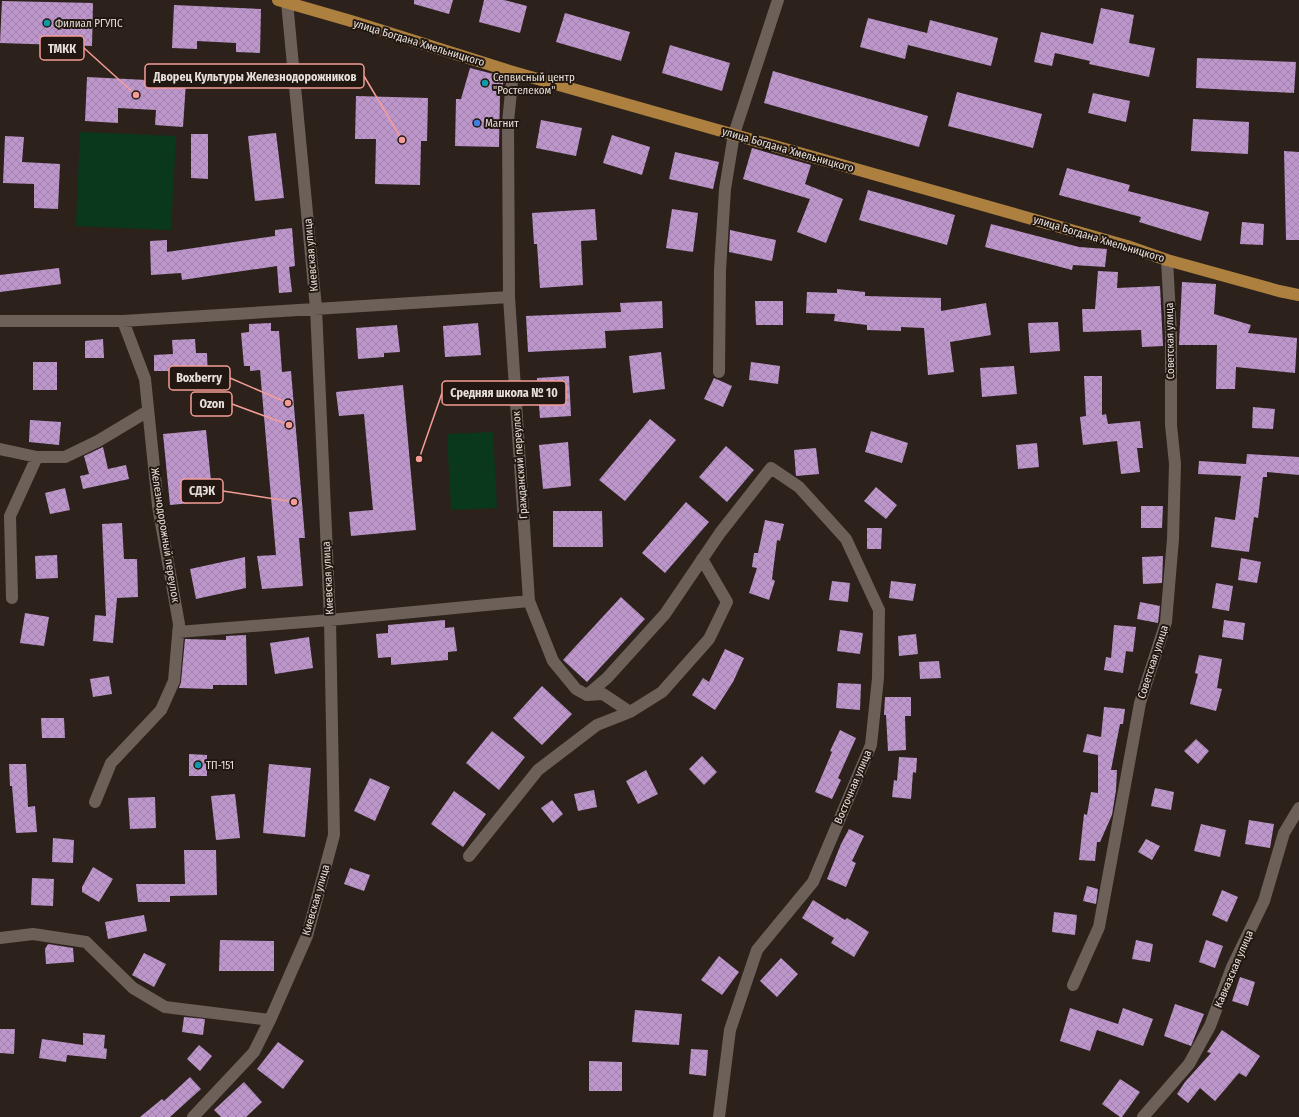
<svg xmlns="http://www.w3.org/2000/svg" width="1299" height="1117" viewBox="0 0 1299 1117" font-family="'Fira Sans Condensed',sans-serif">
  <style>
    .pitch { fill: #09381d }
    .building { fill: url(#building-cross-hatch) }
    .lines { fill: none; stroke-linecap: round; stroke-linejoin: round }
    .minor { stroke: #6c6058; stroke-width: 12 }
    .major { stroke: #ad803f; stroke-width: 12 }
    .culture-dot { fill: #0f9aa8; stroke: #221811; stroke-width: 1.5 }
    .shop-dot { fill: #3f7fe0; stroke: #221811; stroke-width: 1.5 }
    .labels { text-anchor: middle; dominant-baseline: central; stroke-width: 4; stroke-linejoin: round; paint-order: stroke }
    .poi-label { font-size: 11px; fill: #e6dfda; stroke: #221811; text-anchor: start }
    .street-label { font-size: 11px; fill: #e6dfda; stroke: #221811 }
    .leader { fill: none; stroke: #f59c96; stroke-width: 1.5 }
    .callout-dot { fill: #f59c96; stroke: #221811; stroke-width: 1.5 }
    .callout { fill: #221811; stroke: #f59c96; stroke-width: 1.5 }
    .callout-label { font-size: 12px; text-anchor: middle; font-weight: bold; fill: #e6dfda }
  </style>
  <defs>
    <pattern id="building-cross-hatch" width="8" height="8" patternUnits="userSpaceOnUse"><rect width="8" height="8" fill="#bd96cc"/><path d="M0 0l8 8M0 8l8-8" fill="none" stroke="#9f81a9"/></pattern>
  </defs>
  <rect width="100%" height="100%" fill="#2c221b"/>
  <path class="pitch" d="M80,132L176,136L171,230L76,226Z
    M493,432L497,508L451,510L447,434Z"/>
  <path class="building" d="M414,0H453L449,14L414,4Z
    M484,0H504L527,6L520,33L479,22Z
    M2,1L93,3L92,46L0,43Z
    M174,5L261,9L260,53L236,52V43L197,41V49L172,48Z
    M1101,8L1134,15L1129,43L1155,48L1149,77L1089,64L1090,61L1055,53L1052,66L1034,62L1041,32L1093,44Z
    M565,13L630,32L621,61L556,42Z
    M868,18L927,33L930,20L998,38L991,66L908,45L905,59L860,47Z
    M670,45L730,63L722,91L662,73Z
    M1197,58L1296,62L1294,93L1196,88Z
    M470,68L505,77L500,94L499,147L455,146L456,99H461Z
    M773,71L928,116L919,147L764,103Z
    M87,77L186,82L183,127L155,125L156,110L118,108V123L85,121Z
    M957,92L1042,114L1033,148L948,126Z
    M1093,93L1130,101L1126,122L1088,113Z
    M356,96L428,98L427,141H421L420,185L375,184L376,139H355Z
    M1193,119L1249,122L1248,154L1191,151Z
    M541,120L582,128L576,156L536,148Z
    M276,133L284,198L255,201L248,136Z
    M191,134H208V179L191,178Z
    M612,135L650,147L642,175L603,163Z
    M5,136L24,137L22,162L60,164L58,209L34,208V184L3,183Z
    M752,148L811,165L805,184L843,199L826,243L797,232L810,199L743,179Z
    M1284,151L1299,152V240H1286Z
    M675,152L719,162L713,189L669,179Z
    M1067,168L1130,185L1128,191L1209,212L1201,241L1139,222L1141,217L1059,195Z
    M868,190L955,215L947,245L859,220Z
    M595,209L597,240L581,241L583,285L540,288L537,244H534L532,213Z
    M672,209L698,213L693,252L666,248Z
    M1242,222L1264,224L1263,245L1240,244Z
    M991,224L1079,247L1107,249L1105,267L1073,265L1072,270L985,247Z
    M292,228L295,266L289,267L292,292L279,293L277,266L182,280L181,273L151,275L150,241L167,240V252L275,236V230Z
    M730,230L776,240L772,261L729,252Z
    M59,268L61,284L0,292V275Z
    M1098,271L1118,272L1117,288L1160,286L1163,346L1142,347L1141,330L1083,332L1082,309H1095Z
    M1182,282L1216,284L1214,314L1251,325L1248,333L1297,338L1295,373L1236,367L1235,389H1216L1217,345H1179Z
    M837,289L865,292V296L941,298V311L986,303L991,335L950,342L954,372L928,375L924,328L901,327V331L867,330V325L834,321L835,314L806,313L807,292L837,293Z
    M662,301L663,328L605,331L606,348L528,352L526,316L621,312L620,303Z
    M755,301H783V325H756Z
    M1058,322L1060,351L1030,353L1028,323Z
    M271,323V331H279L282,372L291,371L305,538H299L303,586L262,589L257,556L276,555L260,370L250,371V366H244L241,333L249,332V324Z
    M478,323L481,355L445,357L443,326Z
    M397,325L400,352L384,353V357L358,359L356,328Z
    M103,339L104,358H85V341Z
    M195,339L196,353H207L208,379L174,380V371H154V355L173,354L172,340Z
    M661,352L665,389L633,393L629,356Z
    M33,362H57V390H33Z
    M751,362L780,366L778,384L749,380Z
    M1014,366L1017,394L982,397L980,368Z
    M569,376L571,416L540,418L537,378Z
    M1084,376H1102V415L1106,414L1108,424L1140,421L1143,448H1137L1140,472L1121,474L1117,441L1083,445L1080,417L1086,416Z
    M714,378L732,386L723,407L704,399Z
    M403,385L416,530L351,536L349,512L373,510L364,414L339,416L336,392Z
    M1253,407L1275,409L1273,429L1252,428Z
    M650,419L676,440L625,501L599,480Z
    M30,420L61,422L59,445L29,442Z
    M206,430L213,501L170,505L163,434Z
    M871,431L908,443L902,463L865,452Z
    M568,442L571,486L543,489L539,445Z
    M1037,443L1039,467L1018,469L1016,445Z
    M726,446L754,470L727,502L699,477Z
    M103,447L108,469L126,465L129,479L83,489L80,476L89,474L84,456Z
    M816,448L819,474L796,476L794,450Z
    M1247,454L1299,457V475L1267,472V477H1263L1258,518L1254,517L1249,552L1211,547L1215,517L1235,520L1241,476L1198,474L1199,461L1246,464Z
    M876,487L897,505L886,519L864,501Z
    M65,488L70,510L50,514L45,493Z
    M686,502L709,522L665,573L642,553Z
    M1141,506H1163L1162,528H1141Z
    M553,511H602L603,547H553Z
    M765,520L784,524L780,541L777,540L772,579L775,581L769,600L749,593L757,568L752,567L754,553H758Z
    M122,523L124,559H137L138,597L117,598L113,643L93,641L95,615L106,616L102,524Z
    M867,528H882L881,549H867Z
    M57,555L58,578L36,579L35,556Z
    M1163,556L1162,583L1143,584L1142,557Z
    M245,557L246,588L196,599L190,569Z
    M1241,558L1261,562L1257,583L1238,580Z
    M832,581L850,583L848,602L829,600Z
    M891,581L916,584L913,601L889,598Z
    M1216,583L1233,586L1229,611L1212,608Z
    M621,597L645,619L587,682L563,660Z
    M1140,602L1160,606L1158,623L1137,619Z
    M25,613L49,617L44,646L20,643Z
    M445,620V628L454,627L457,651L448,652V660L391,665V657L378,658L376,634L388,633V625Z
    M1224,620L1245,623L1243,640L1222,637Z
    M1114,625L1136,627L1133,652L1126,651L1123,673L1104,670L1106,657L1111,658Z
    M840,630L863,633L860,654L837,651Z
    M916,634L918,654L899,656L898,636Z
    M246,635L247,685H213V689L179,688L181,682L185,639L226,640V636Z
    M309,637L313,668L275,674L270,643Z
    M725,649L744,658L733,682L715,710L692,695L703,678L709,682Z
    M1199,655L1222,659L1217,688L1222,689L1216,711L1190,704L1198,674L1195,673Z
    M939,661L941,678L920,679L919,662Z
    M109,676L112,694L93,697L90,679Z
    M838,683L861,684L860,710L836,708Z
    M542,686L572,714L542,745L513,718Z
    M885,697H911V716H905L906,750L888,751L886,715H884Z
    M1104,707L1125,709L1123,724H1120L1111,770H1117L1116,790L1112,815L1100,842H1097L1095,861L1079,860L1084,814L1087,815L1091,792L1098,793V755L1083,752L1087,734L1101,737Z
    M41,718H64L65,738H42Z
    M840,730L856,738L838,778L841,780L832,799L815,792L832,752L830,751Z
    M492,731L525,757L499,790L466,763Z
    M1196,739L1209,751L1198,764L1184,751Z
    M189,754L207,755V776H189Z
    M702,756L717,772L704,785L689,769Z
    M899,757L917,758L916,773L913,772L911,799L892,797L894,780L897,781Z
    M9,764H26L28,807L35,806L37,832L16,833L12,786H10Z
    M269,764L311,768L305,837L263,833Z
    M646,770L658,794L638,804L626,781Z
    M370,778L390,787L375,821L354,811Z
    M1155,788L1174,792L1171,810L1151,806Z
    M594,790L597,807L578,811L574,794Z
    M454,791L486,814L463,847L431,824Z
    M235,794L240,838L216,840L211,796Z
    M155,797L156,828L130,829L128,798Z
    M552,800L563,814L553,823L541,808Z
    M1249,820L1274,824L1270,848L1245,844Z
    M1201,824L1226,830L1220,857L1194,851Z
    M849,829L864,836L852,861L856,863L846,887L827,879L841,844Z
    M53,838L74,840L73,863L52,862Z
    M1146,839L1160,846L1152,860L1138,852Z
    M184,850H216L217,895L170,896V902H138L136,884H185Z
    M93,867L113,879L99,902L82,892V887Z
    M350,868L370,875L364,891L344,884Z
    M32,878L54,879L53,906L31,905Z
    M1087,886L1098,889L1096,904L1083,901Z
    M1222,890L1238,897L1227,922L1212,915Z
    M813,900L845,920L847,918L869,932L854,957L831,943L834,938L802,918Z
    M1054,912L1077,915L1075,935L1052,932Z
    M144,915L147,931L108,939L105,922Z
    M220,940L274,941V971H219Z
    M1136,940L1153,944L1150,962L1132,959Z
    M1206,940L1223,946L1215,968L1199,962Z
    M48,944L73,948L74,962L46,964L45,949Z
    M144,953L166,964L154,987L132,975Z
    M719,956L739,972L722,995L701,980Z
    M781,958L798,974L777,997L760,981Z
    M1240,977L1255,982L1248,1006L1232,1001Z
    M1175,1004L1204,1014L1191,1046L1164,1036Z
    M1070,1008L1118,1024L1123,1008L1153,1019L1143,1046L1097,1030L1090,1051L1060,1041Z
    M635,1010L682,1014L679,1045L632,1042Z
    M184,1017L205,1019L203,1035L182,1032Z
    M0,1029H15L14,1054L0,1053Z
    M1222,1030L1260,1056L1246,1077L1239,1073L1215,1101L1200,1088L1188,1103L1177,1094L1185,1082L1211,1053L1207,1052Z
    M83,1033L105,1035L104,1048L107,1049L106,1059L67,1055L66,1062L39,1058L42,1039L83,1045Z
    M278,1042L304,1061L283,1089L257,1069Z
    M199,1045L212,1056L200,1071L187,1059Z
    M691,1049L708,1050L706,1076L689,1074Z
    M589,1061L622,1062V1091H589Z
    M190,1077L201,1089L170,1117H140L162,1099L164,1101Z
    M1120,1079L1140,1092L1122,1117H1120L1102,1104Z
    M244,1082L262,1102L246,1117H221L214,1110Z"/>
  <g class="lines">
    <path class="minor" d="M513,72L508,122L509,297L529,601L553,661L576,689L587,695L607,678L665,614L720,533L771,468L799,487L846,539L879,610L878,678L871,745L813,882L757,950L730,1030L719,1117
      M0,321H123L509,297
      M719,372L720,270L725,189L734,134L778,0
      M0,449L37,457H65L98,441L148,411
      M12,598L10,516L37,457
      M178,632L330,620L529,601
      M630,712L662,692L709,639L727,602L702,559
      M95,802L111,763L161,710L174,681L179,624L158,506L145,379L123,321
      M469,856L538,770L597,725L630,712L603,694L587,695
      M0,938L33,934L86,942L133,988L165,1007L270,1020
      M1073,985L1099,927L1140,703L1166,622L1173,539L1175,464L1171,425V333L1167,260
      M193,1117L254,1052L270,1020L307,936L334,835L330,620L316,308L287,2
      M1143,1117L1189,1064L1210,1026L1232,967L1264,901L1284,833L1299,808"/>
    <path class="major" d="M278,0L351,21L513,72L1127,246L1167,260L1279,291L1299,295"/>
  </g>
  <g class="culture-dot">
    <circle cx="47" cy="23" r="4"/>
    <circle cx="485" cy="83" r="4"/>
    <circle cx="198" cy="765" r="4"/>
  </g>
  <circle class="shop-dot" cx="477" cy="123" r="4"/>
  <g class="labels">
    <g class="poi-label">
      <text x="55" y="23">Филиал РГУПС</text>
      <text x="493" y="77">Сепвисный центр<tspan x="493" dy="13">"Ростелеком"</tspan></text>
      <text x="485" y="123">Магнит</text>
      <text x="206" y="765">ТП-151</text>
    </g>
    <g class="street-label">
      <text transform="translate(419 43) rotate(17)">улица Богдана Хмельницкого</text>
      <text transform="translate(788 150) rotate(16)">улица Богдана Хмельницкого</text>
      <text transform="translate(1099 239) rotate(17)">улица Богдана Хмельницкого</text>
      <text transform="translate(311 255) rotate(-95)">Киевская улица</text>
      <text transform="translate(1170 341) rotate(-91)">Советская улица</text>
      <text transform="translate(520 465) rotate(-94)">Гражданский переулок</text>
      <text transform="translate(165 535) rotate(81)">Железнодорожный переулок</text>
      <text transform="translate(328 578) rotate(-93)">Киевская улица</text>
      <text transform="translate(1153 662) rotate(-72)">Советская улица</text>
      <text transform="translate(853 787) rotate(-67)">Восточная улица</text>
      <text transform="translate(316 900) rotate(-74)">Киевская улица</text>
      <text transform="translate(1234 969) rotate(-67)">Кавказская улица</text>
    </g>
  </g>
  <path class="leader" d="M136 95L84 48M402 140L364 76M288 403L230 378M419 459L442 393M289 425L232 404M294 502L223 491"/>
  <g class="callout-dot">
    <circle cx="136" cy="95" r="4"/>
    <circle cx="402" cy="140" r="4"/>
    <circle cx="288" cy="403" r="4"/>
    <circle cx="419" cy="459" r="4"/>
    <circle cx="289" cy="425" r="4"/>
    <circle cx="294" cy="502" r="4"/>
  </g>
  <g class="callout">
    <rect x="40" y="36" width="44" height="24" rx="4"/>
    <rect x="145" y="64" width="219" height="24" rx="4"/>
    <rect x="169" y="366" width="61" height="24" rx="4"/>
    <rect x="442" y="381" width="124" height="24" rx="4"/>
    <rect x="191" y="392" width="41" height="24" rx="4"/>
    <rect x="181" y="479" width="42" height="24" rx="4"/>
  </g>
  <g class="callout-label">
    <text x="62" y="53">ТМКК</text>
    <text x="255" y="81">Дворец Культуры Железнодорожников</text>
    <text x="199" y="382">Boxberry</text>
    <text x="504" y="397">Средняя школа № 10</text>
    <text x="212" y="408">Ozon</text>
    <text x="202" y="495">СДЭК</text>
  </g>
</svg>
